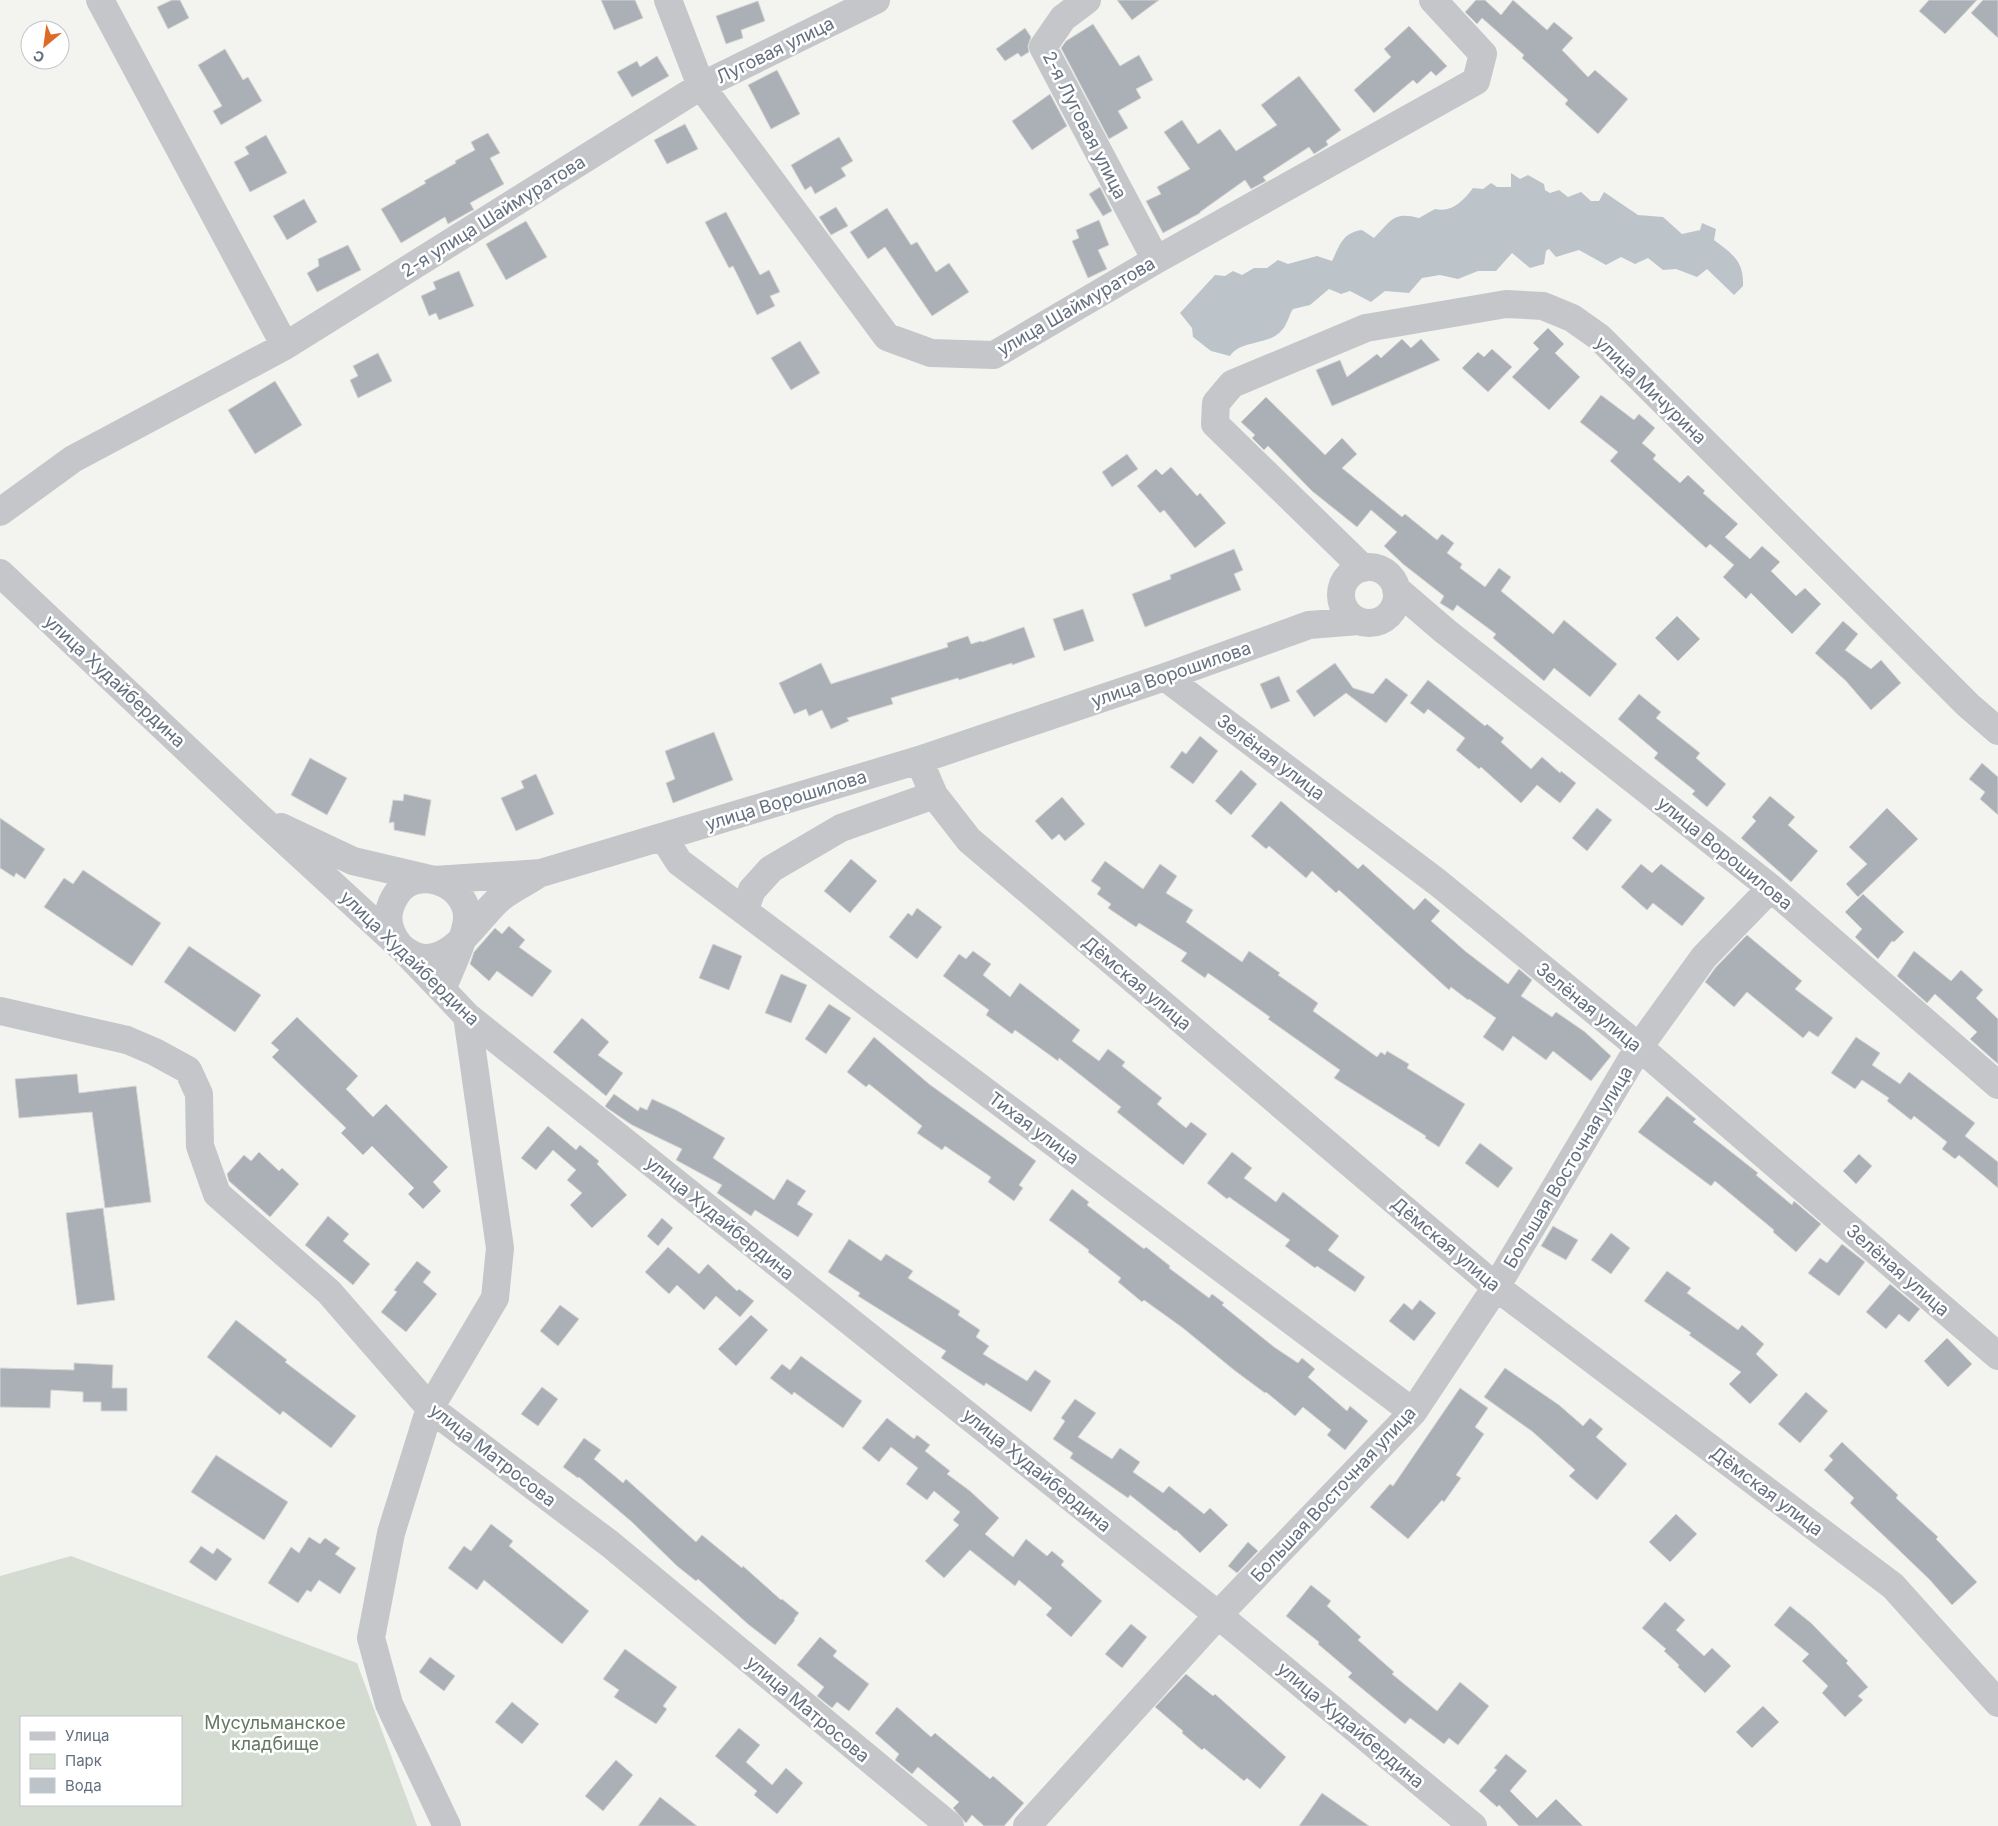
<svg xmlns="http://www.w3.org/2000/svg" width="1998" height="1826" viewBox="0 0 1998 1826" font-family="Inter,sans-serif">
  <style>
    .green { fill: #d4dbd1; fill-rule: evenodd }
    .water { fill: #bcc4c9 }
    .building { fill: #aab0b6; stroke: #d5d5d3 }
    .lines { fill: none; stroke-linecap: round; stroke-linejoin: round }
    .minor { stroke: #c4c6ca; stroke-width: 28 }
    .labels { text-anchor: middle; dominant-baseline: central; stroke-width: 5; stroke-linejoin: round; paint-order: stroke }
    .street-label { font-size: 18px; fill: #647080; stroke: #fff }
    .park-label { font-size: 18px; fill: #647862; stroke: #fff }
  </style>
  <rect width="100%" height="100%" fill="#f3f4f0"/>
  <path class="green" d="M71,1556L357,1663L417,1826H0V1576ZM21,1717H181V1805H21Z"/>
  <path class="water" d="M1511,173L1520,179L1528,175L1544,184L1545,190L1550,193L1559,190L1568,197L1581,192L1591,201H1599L1604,192L1638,215L1663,217L1682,234L1700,230L1702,223L1716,229L1714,240C1732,254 1744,260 1743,286L1734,295L1707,269L1697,277L1676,269L1663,270L1648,258L1635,264L1621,257L1606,265L1579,250L1556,257L1549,249L1546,251L1544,264L1530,268L1512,253L1496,271H1478L1458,279L1440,275L1422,278L1409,293L1385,291L1371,302L1350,291L1341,294L1329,289L1310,305L1293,309C1289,315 1287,325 1282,330C1269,346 1242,339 1230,356L1211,351L1193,337L1192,328L1180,313L1215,275L1225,276L1233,271L1242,275L1254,268H1267L1278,260L1288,264L1317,256L1332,261C1340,245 1342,233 1362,230L1374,238C1391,221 1393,211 1419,218L1435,209C1452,213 1463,201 1473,188L1483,189L1491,183L1497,187H1511Z"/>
  <path class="building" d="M172,0H180L189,18L168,29L157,7Z
    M601,0H635L643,18L614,30Z
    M1117,0H1159L1132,20Z
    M1476,0H1485L1501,15L1513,0L1547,30L1554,22L1573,38L1562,50L1588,77L1595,70L1628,99L1598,134L1565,104L1568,100L1522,58L1524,55L1482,18L1477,24L1465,12Z
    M1929,0H1977L1945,34L1919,11Z
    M1983,0H1998V38L1971,13Z
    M758,1L765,21L741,30L743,38L726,44L716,16Z
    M1093,24L1120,66L1139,55L1153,80L1136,89L1141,98L1118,111L1128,128L1109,139L1061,48L1066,41Z
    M1409,26L1447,66L1436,76L1431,71L1417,84L1413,80L1374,113L1354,90L1391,57L1384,49Z
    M1025,28L1031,37L1028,46L1029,52L1021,57L1018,53L1005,61L996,49Z
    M225,49L243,80L248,77L262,101L221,125L213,111L222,106L198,65Z
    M657,56L669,76L632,97L617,72L637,61L640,67Z
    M777,70L800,114L771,129L748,85Z
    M1299,76L1341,130L1326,141L1328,145L1314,154L1309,147L1263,177L1266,181L1251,189L1245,180L1200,212V213L1163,233L1146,201L1161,194L1157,187L1190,169L1164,132L1182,120L1198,144L1220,129L1236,151L1277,125L1261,105Z
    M1050,94L1067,126L1032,150L1012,121Z
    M685,124L698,149L667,164L654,140Z
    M488,133L500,153L490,158L504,184L470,203L474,210L471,211L448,224L445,217L401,243L381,209L426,183L424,181L456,163L455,161L475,150L471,142Z
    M266,135L287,173L250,192L234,162L249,154L245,147Z
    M839,137L853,161L841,168L846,176L815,194L811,186L805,190L791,165Z
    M1100,187L1112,211L1103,216L1089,194Z
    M304,199L317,222L287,240L273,216Z
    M836,207L848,226L831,235L819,217Z
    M887,208L911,245L917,242L936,272L949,263L969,292L932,316L885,247L868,259L850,232Z
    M726,212L760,275L769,270L780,292L770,296L775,306L757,315L733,266L729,268L705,222Z
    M1099,220L1109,245L1098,250L1107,269L1088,278L1072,241L1079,238L1076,230Z
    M526,221L547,257L506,280L486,244Z
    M348,245L361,270L317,292L307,273L319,266L318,259Z
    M459,271L474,306L439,320L436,313L429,316L421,296L436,289L433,282Z
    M1548,328L1564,344L1555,353L1580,377L1549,410L1512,377L1539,349L1533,343Z
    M1402,339L1411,348L1421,339L1440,360L1332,406L1316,370L1340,360L1347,377L1377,354L1381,358Z
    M800,341L820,373L791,390L771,358Z
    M1492,349L1512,367L1488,392L1462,368L1478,352L1484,357Z
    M378,353L392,381L358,398L350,380L358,376L353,366Z
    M275,381L302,425L255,454L228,410Z
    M1601,395L1634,420L1639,414L1655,428L1642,443L1656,455L1653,459L1680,483L1688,475L1705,491L1703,493L1738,524L1725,537L1750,559L1762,546L1780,562L1771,571L1796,596L1805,588L1821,604L1792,634L1751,593L1746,599L1723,577L1734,565L1710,544L1706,548L1610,461L1618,452L1580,422Z
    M1266,397L1325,455L1342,438L1357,454L1342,468L1402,517L1405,514L1437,540L1442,534L1454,543L1447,553L1462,564L1460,568L1485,587L1499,568L1511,577L1501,591L1553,634L1564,620L1617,664L1590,697L1554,668L1544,681L1493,638L1496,634L1457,605L1453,611L1440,603L1444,596L1403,564L1384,546L1397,532L1371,510L1357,527L1312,491L1268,446L1264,450L1252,438L1255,435L1241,422Z
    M1127,454L1138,469L1112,487L1102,472Z
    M1171,467L1197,496L1200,493L1226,523L1195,548L1164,510L1160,513L1137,486L1156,469L1162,475Z
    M1234,549L1243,570L1234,574L1241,590L1145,627L1132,594L1171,579L1170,575Z
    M1083,609L1094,641L1064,651L1053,619Z
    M1677,616L1700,639L1678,661L1655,638Z
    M1843,621L1858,634L1845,650L1871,669L1881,660L1901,683L1871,710L1846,681L1815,653Z
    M1024,627L1035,657L1012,665V663L959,680L958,678L891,698L893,704L847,718L849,721L831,729L822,710L809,716L806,709L794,714L779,683L821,663L831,684L948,647L947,643L968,636L971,644L981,641L982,642Z
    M1335,663L1353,688L1373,694L1386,678L1408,695L1386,723L1346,693L1314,717L1296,691Z
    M1279,676L1290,701L1271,709L1260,684Z
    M1428,680L1485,726L1487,724L1504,738L1501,742L1531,769L1542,757L1560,773L1561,771L1576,783L1560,803L1537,785L1521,803L1481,767L1479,769L1456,750L1465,738L1428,709L1424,714L1410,703Z
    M1639,694L1661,712L1656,718L1700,753L1696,758L1726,784L1707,807L1692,794L1695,791L1654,758L1658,753L1618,719Z
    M714,732L733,780L673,803L666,783L675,779L665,751Z
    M1200,736L1218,751L1193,784L1170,767L1182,751L1186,754Z
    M310,758L347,778L327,815L291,795Z
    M1982,763L1998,777V815L1980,799L1985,792L1969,779Z
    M1241,770L1257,784L1231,815L1215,801Z
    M536,774L554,814L516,831L501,798L524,788L521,781Z
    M404,794L431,800L425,836L394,830V822L389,823L393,800L403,801Z
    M1770,796L1795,817L1788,825L1818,851L1791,882L1741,838L1756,821L1752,817Z
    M1062,797L1085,824L1065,841L1059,834L1052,840L1035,821Z
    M1281,801L1349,861L1358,869L1363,864L1414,910L1425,898L1440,911L1431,921L1465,951L1508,984L1519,969L1532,980L1521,996L1552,1017L1556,1012L1585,1032L1611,1056L1591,1081L1553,1051L1546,1060L1513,1036L1503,1051L1483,1037L1496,1018L1469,999L1468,1000L1451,987L1449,990L1339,890L1336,893L1312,871L1306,878L1269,846L1266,849L1251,836Z
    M1597,808L1612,820L1587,851L1572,838Z
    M1887,808L1918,839L1858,897L1846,884L1867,864L1849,847Z
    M0,818L45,849L25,879L16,873L14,877L0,868Z
    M851,859L877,881L850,913L824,891Z
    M1105,861L1143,889L1160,864L1177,876L1166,893L1193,910L1186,922L1242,962L1249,951L1280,973L1278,975L1318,1003L1313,1011L1377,1057L1381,1052L1385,1055L1387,1051L1409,1064L1407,1068L1465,1104L1439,1147L1425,1138L1426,1136L1334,1078L1340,1070L1268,1019L1270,1017L1228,987L1208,973L1205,978L1181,961L1187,953L1139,923L1136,927L1108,908L1111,904L1097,894L1101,888L1091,881Z
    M1641,864L1652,873L1661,864L1705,898L1682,926L1653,903L1647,910L1621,887Z
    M83,870L161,923L132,966L44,907L64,878L73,884Z
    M1863,894L1904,932L1894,942L1892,941L1878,959L1855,937L1862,929L1845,912Z
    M917,908L942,927L917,959L889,937L908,913L912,916Z
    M509,926L525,940L519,947L552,971L532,997L497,971L489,981L470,964L474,952L495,928L502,934Z
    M1747,935L1802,981L1795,989L1833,1018L1818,1037L1809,1031L1803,1038L1747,992L1734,1007L1705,982L1716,967Z
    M713,944L742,956L729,990L699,978Z
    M189,946L261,995L235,1032L164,982Z
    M973,951L991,964L983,975L1010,997L1020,983L1080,1030L1072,1041L1099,1061L1108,1049L1125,1062L1122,1066L1162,1098L1157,1104L1186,1128L1191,1122L1207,1134L1183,1165L1117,1112L1121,1107L1059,1058L1058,1061L1015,1030L1012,1034L986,1015L989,1010L943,976L959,954L966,959Z
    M1914,951L1951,981L1961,970L1983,990L1976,998L1998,1019V1064L1970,1039L1977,1032L1935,994L1927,1003L1897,976Z
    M781,974L807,985L791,1023L765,1013Z
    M829,1004L851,1018L826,1054L805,1039Z
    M297,1017L358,1076L346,1089L373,1117L386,1104L448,1167L433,1182L441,1191L423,1209L408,1194L414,1188L372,1146L363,1155L341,1133L346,1128L272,1057L279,1050L271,1043Z
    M582,1018L609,1042L598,1055L623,1073L606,1096L553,1052Z
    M874,1037L929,1084L1036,1161L1019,1185L1023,1188L1014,1201L988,1182L991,1177L945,1146L942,1150L917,1133L922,1126L869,1084L866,1087L847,1072Z
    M1856,1037L1880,1053L1872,1065L1900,1084L1909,1072L1975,1123L1965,1136L1998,1162V1188L1959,1155L1955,1159L1942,1149L1947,1142L1914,1116L1911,1120L1887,1101L1889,1098L1862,1080L1855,1089L1831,1073Z
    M77,1074L79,1093L136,1086L151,1202L105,1208L92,1112L19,1118L15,1079Z
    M614,1094L638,1111L640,1107L647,1110L652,1099L676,1110L725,1138L713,1158L774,1200L787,1179L806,1191L797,1204L813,1214L798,1237L755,1210L751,1216L717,1193L722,1185L676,1160L682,1149L632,1125L607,1108L605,1106Z
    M1667,1096L1696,1119L1693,1122L1758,1173L1756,1175L1792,1205L1794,1201L1821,1224L1796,1252L1773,1232L1774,1230L1715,1181L1711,1186L1638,1132Z
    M548,1126L576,1150L580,1145L599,1161L597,1164L627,1195L592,1228L570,1205L582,1193L567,1180L576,1170L553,1150L536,1170L521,1158Z
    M1480,1143L1513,1168L1498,1188L1465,1163Z
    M259,1152L279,1171L282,1168L299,1184L270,1217L229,1181L227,1174L244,1155L251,1161Z
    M1232,1152L1252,1168L1244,1178L1276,1202L1283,1192L1339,1236L1328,1250L1365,1277L1355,1292L1317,1266L1315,1268L1285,1246L1290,1240L1229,1197L1227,1199L1207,1183Z
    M1859,1154L1872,1166L1856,1184L1843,1171Z
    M1072,1189L1089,1202L1087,1205L1144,1249L1146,1247L1170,1266L1169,1268L1209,1298L1212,1294L1224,1303L1222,1305L1274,1347L1298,1363L1302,1358L1315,1369L1308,1377L1347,1411L1350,1406L1368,1421L1345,1450L1327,1435L1331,1430L1303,1407L1295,1416L1266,1392L1265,1393L1234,1370L1183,1328L1144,1300L1142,1302L1118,1282L1121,1278L1088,1252L1089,1250L1049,1220Z
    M103,1208L115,1300L77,1305L66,1213Z
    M328,1216L349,1234L343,1241L370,1264L353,1285L305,1245Z
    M662,1218L673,1228L658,1246L647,1236Z
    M1553,1226L1578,1240L1566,1260L1541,1246Z
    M1611,1233L1630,1248L1611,1274L1591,1260Z
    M849,1239L881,1261L886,1254L913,1271L908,1278L960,1311L958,1315L980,1330L976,1337L989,1346L983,1354L1027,1381L1035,1370L1051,1381L1031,1412L986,1383L984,1386L941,1358L946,1351L858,1296L860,1293L828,1272Z
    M1842,1244L1865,1262L1839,1296L1808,1273L1820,1258L1827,1263Z
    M668,1247L699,1274L708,1264L737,1291L739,1289L754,1301L740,1317L716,1296L704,1310L677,1285L669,1294L645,1272Z
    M417,1261L431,1272L423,1282L437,1294L406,1332L381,1312L397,1292L394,1290Z
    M1667,1271L1691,1288L1687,1293L1738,1330L1742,1325L1764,1344L1756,1354L1778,1375L1750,1404L1729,1384L1741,1372L1689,1335L1691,1333L1644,1301Z
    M1890,1284L1920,1309L1909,1322L1899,1314L1886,1329L1866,1312Z
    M1420,1300L1436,1313L1414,1341L1389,1321L1404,1303L1412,1310Z
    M560,1305L579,1319L558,1346L540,1331Z
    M751,1315L768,1330L736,1366L718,1349Z
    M236,1320L287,1360L285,1362L356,1416L331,1448L283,1411L280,1415L207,1357Z
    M1947,1338L1972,1364L1948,1387L1924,1361Z
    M801,1356L862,1401L843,1428L794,1392L792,1395L770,1378L782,1364L790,1370Z
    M74,1363L113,1365L112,1388H127V1411H101V1402H83V1392L51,1390L50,1408L0,1407V1368L74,1370Z
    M1505,1368L1559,1405L1583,1426L1590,1418L1603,1429L1596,1437L1627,1464L1597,1500L1569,1476L1575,1470L1533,1432L1484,1397Z
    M542,1387L558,1399L538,1426L521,1414Z
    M1460,1388L1488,1408L1475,1427L1484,1434L1456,1475L1461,1478L1444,1502L1442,1500L1408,1539L1370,1507L1390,1484L1393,1486Z
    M1806,1392L1828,1411L1800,1443L1778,1424Z
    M1075,1399L1096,1413L1078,1437L1112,1459L1120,1448L1140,1462L1133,1472L1163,1493L1169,1486L1204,1514L1210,1508L1228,1525L1200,1553L1176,1530L1175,1531L1130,1495L1128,1498L1070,1458L1073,1453L1053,1439L1065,1421L1061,1418Z
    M887,1418L914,1439L917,1435L930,1445L925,1451L950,1471L947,1474L970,1491L999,1518L985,1534L1013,1557L1026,1539L1047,1556L1052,1551L1064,1561L1061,1565L1102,1601L1071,1637L1046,1615L1052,1608L1019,1580L1015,1586L970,1550L944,1578L925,1561L959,1525L953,1520L960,1512L934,1491L927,1500L906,1484L918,1468L891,1447L879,1462L862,1448Z
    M584,1438L601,1450L594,1459L623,1483L626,1479L696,1542L702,1535L742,1568L743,1566L781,1600L782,1599L799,1613L794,1619L795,1620L775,1645L749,1625L698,1579L696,1581L677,1566L632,1522L579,1477L578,1478L563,1467Z
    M1842,1442L1898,1495L1896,1498L1938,1537L1936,1539L1977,1582L1952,1605L1930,1580L1850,1503L1854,1498L1824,1470L1833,1460L1829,1456Z
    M216,1455L288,1502L264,1540L191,1492Z
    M1676,1514L1697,1534L1670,1562L1649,1542Z
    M491,1524L513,1541L509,1546L589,1611L562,1644L484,1580L477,1590L448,1568L464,1546L471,1551Z
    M309,1537L320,1544L325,1538L340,1548L335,1554L356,1568L340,1594L319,1580L311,1592L307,1590L298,1603L268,1583L291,1547L299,1553Z
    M1248,1542L1258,1551L1237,1573L1228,1566Z
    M201,1546L213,1554L217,1548L232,1559L216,1581L189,1562Z
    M1311,1585L1331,1601L1327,1606L1361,1637L1358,1640L1394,1672L1392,1674L1437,1711L1460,1682L1489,1706L1458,1745L1449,1738L1444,1744L1410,1718L1405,1724L1348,1677L1352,1673L1318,1644L1319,1642L1286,1616Z
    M1665,1602L1685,1620L1676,1630L1704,1656L1712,1648L1731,1666L1705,1693L1678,1667L1679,1665L1664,1651L1666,1649L1642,1628Z
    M1790,1606L1811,1623L1848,1661L1846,1663L1868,1687L1858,1696L1863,1700L1845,1717L1822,1693L1828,1686L1802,1661L1809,1654L1774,1625Z
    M1131,1624L1147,1637L1122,1668L1105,1654Z
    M820,1637L837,1651L833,1656L869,1684L849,1711L837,1702L832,1708L817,1696L824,1687L797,1665Z
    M625,1649L677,1687L663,1706L667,1709L656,1724L614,1697L619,1690L603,1679Z
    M430,1657L455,1676L444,1691L419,1672Z
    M1186,1674L1213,1696L1215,1694L1286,1757L1260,1789L1247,1778L1244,1781L1204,1748L1202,1750L1182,1733L1183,1731L1155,1707Z
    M512,1702L539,1724L522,1744L495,1722Z
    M1763,1706L1779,1722L1752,1748L1736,1732Z
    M897,1707L931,1737L935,1733L990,1779L993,1776L1024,1803L1004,1826H984L972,1815L966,1823L953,1808L959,1802L918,1767L912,1774L895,1760L899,1754L875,1733Z
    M739,1728L760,1745L746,1762L772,1785L786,1768L803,1783L777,1814L754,1795L757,1791L715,1756Z
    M1506,1754L1527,1771L1510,1791L1537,1818L1556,1799L1583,1826H1519L1499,1805L1497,1807L1479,1791L1497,1770L1494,1768Z
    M616,1760L633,1775L603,1811L585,1796Z
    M1322,1793L1369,1826H1299Z
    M660,1797L697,1826H638Z"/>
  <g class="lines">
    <path class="minor" d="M100,0L285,346
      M668,0L701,86L887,337L931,353L994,355L1156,260L1476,81L1483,54L1433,0
      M1087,0L1063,18L1043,47L1156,260
      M0,512L73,459L285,346L701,86L876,0
      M1341 595a28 28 0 1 1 56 0a28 28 0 1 1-56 0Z
      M1363,568L1215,424L1216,403L1232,384L1366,328L1506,304L1543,306L1572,318L1599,337L1968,705L1998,731
      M0,573L257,815L404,950L467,1016L1218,1615L1473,1826
      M1396,589L1445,631L1771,888L1998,1085
      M1165,677L1437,882L1639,1047L1998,1356
      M919,760L934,795L969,840L1496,1287L1893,1586L1998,1703
      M281,827L353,861L434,880L541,873L919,760L1165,677L1309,625L1359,621
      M663,837L679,862L1413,1412
      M744,911L752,890L771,869L841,828L934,795
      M442,990C449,971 468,934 467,915C464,881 415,865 396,895C389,906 386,919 391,931C395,942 402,950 413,955C447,971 475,922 496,902C507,891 524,884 537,875
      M0,1011L127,1040L155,1052L188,1070L199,1094L200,1146L217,1194L329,1292L430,1408L610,1544L950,1826
      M447,1826L389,1704L371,1638L391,1533L430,1408L495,1298L500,1248L467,1016
      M1027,1826L1218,1615L1413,1412L1496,1287L1639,1047L1704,957L1771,888"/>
  </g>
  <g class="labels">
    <g class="street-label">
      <text transform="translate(775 50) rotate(-26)">Луговая улица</text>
      <text transform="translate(1085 125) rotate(63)">2-я Луговая улица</text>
      <text transform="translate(493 216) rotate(-32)">2-я улица Шаймуратова</text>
      <text transform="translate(1076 306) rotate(-30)">улица Шаймуратова</text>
      <text transform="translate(1651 390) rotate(44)">улица Мичурина</text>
      <text transform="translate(1171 674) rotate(-19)">улица Ворошилова</text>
      <text transform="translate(115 681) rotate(43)">улица Худайбердина</text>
      <text transform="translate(1271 757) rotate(37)">Зелёная улица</text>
      <text transform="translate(786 800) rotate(-17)">улица Ворошилова</text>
      <text transform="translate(1725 853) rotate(39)">улица Ворошилова</text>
      <text transform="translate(410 958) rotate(44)">улица Худайбердина</text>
      <text transform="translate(1137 983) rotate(40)">Дёмская улица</text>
      <text transform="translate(1589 1007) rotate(39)">Зелёная улица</text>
      <text transform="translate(1034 1128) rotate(37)">Тихая улица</text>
      <text transform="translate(1568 1167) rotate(-59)">Большая Восточная улица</text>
      <text transform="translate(720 1218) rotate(39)">улица Худайбердина</text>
      <text transform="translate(1446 1244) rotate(40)">Дёмская улица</text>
      <text transform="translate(1898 1270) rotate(41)">Зелёная улица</text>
      <text transform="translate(493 1455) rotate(38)">улица Матросова</text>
      <text transform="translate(1037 1470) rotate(39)">улица Худайбердина</text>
      <text transform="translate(1767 1491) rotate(37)">Дёмская улица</text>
      <text transform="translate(1333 1494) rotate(-47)">Большая Восточная улица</text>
      <text transform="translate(808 1709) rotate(40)">улица Матросова</text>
      <text transform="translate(1351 1725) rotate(40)">улица Худайбердина</text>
    </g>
    <g class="park-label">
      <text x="275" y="1722">Мусульманское<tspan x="275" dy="21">кладбище</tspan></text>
    </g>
  </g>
  <rect x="20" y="1716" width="162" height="90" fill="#ffffff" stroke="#c1c6cc"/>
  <rect x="30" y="1732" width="25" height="8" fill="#c4c6ca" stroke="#c1c6cc"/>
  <text x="65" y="1741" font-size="15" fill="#647080">Улица</text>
  <rect x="30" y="1754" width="25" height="15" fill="#d4dbd1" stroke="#c1c6cc"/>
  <text x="65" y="1766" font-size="15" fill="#647080">Парк</text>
  <rect x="30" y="1778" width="25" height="15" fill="#bcc4c9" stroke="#c1c6cc"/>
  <text x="65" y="1791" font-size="15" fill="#647080">Вода</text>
  <g transform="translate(45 45) rotate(209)"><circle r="24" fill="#ffffff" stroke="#c1c6cc"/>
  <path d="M0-4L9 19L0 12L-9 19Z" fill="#dd6b27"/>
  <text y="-8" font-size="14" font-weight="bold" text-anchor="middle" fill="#647080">С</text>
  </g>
</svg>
